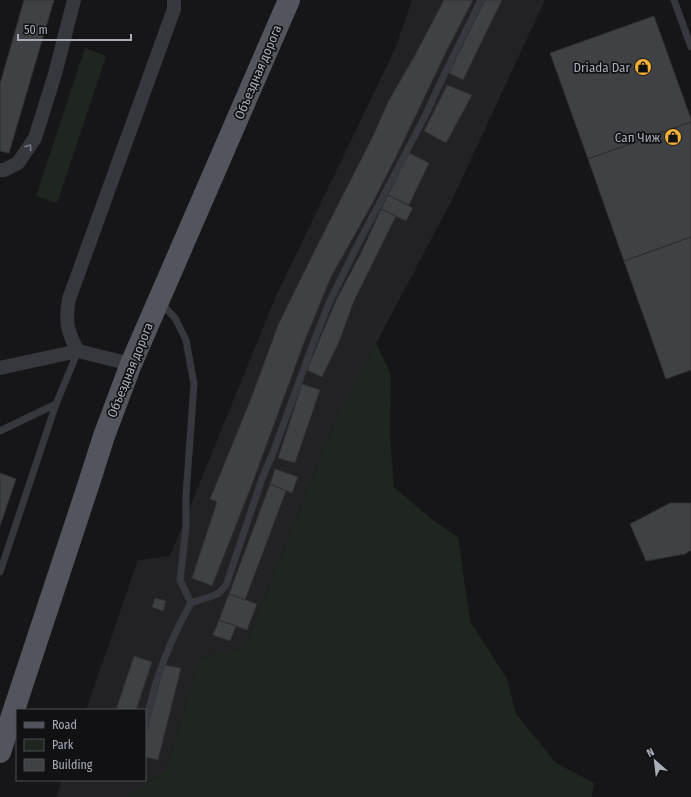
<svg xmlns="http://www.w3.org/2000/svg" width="691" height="797" viewBox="0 0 691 797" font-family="'Fira Sans Condensed',sans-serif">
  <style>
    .built { fill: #222225 }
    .green { fill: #1e261f }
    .building { fill: #404145; stroke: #303034 }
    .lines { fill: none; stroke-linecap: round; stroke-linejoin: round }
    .lane { stroke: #37383d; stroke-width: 7 }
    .street { stroke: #37383d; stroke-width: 14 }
    .primary { stroke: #53555c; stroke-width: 22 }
    .oneway { stroke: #757881 }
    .labels { text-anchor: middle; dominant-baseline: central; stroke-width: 3.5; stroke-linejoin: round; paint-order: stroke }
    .poi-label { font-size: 13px; fill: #a8adb8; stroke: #111113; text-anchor: end }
    .street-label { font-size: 13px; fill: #a8adb8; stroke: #111113 }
  </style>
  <rect width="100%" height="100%" fill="#161618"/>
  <path class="built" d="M412,0H545L452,200L335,421L244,649L201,657L165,771L127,797H56L62,780H145V710H86L138,560L170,556L276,296L395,49Z"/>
  <path class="green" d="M85,48L106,56L57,203L36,196Z
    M376,343L391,375L390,437L394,487L434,521L458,537L470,621L507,679L516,714L556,763L594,783L592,797H127L165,771L201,657L244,649L335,421Z"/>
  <path class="building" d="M24,0H54L9,153L0,151V84Z
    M444,0H473L447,50L395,159L372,204L331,277L305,340L251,487L212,586L192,578L217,502L210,499L252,396L278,325L316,248L373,136L388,102L415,55Z
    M485,0H502L463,80L449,73Z
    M654,16L691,119V122L588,159L550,53Z
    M447,85L472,95L446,143L424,131Z
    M691,122V237L624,261L588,159Z
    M409,153L429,163L409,205L388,195Z
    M388,195L413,208L406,221L381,209Z
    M381,209L396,216L354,301L339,342L322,377L307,370L336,300L361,253Z
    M691,237V370L666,379L624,261Z
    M302,384L320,390L295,463L278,458Z
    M275,469L298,477L292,493L270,484Z
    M0,473L16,479L0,526Z
    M270,484L286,491L245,600L229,594Z
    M670,503H691V550L685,554L646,561L630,524Z
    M229,594L257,604L247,630L219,620Z
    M155,598L166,601L163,611L152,607Z
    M219,620L236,626L230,641L213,635Z
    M134,656L152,662L136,710H116Z
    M164,665L181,668L158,760L145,757V737Z"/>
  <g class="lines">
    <path class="lane" d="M674,0L691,47
      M160,302L175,318L186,340L194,384L186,495V527L180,580L191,603L212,596L219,593L226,585L263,476L273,453L311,349L329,303L355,250L426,114L444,75L481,0
      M0,431L56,404
      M0,572L56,404L78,351
      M145,728C148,714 151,699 155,686C164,657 176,629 191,603"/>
    <path class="street" d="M0,170H4L18,163L35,138L55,74L74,0
      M78,351C67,332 65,321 69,299L174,9V0
      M0,368L78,351L131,364"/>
    <path class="primary" d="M0,752L89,483L104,436L131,364L289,0"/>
  </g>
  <defs><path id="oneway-chevron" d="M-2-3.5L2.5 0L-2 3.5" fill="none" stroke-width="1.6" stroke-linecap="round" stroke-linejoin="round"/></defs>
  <use class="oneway" href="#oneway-chevron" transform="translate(29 147) rotate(-55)"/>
  <defs>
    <g id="shop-disc" transform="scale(0.9)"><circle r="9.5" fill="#f2b134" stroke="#111113"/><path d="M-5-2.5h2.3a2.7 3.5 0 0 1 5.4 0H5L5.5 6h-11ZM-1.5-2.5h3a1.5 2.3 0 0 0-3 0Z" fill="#111"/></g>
  </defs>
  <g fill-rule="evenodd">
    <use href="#shop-disc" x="643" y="67"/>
    <use href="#shop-disc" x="673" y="137"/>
  </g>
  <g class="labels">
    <g class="poi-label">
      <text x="630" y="67">Driada Dar</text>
      <text x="660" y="137">Сап Чиж</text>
    </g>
    <g class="street-label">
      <text transform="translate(258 72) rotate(-67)">Объездная дорога</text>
      <text transform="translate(130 370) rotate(-68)">Объездная дорога</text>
    </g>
  </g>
  <rect x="16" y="709" width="130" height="72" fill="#111113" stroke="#4d4f55"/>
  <rect x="24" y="722" width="20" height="6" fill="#53555c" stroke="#4d4f55"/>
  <text x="52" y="729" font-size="12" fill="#a8adb8">Road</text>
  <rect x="24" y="739" width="20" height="12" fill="#1e261f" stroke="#4d4f55"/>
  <text x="52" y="749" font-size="12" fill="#a8adb8">Park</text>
  <rect x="24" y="759" width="20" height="12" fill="#404145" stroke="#4d4f55"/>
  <text x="52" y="769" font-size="12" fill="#a8adb8">Building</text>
  <g transform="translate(655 761) rotate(332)" stroke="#111113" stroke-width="3" paint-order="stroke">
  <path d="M0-3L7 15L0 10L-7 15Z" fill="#a8adb8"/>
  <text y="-6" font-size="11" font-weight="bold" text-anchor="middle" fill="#a8adb8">N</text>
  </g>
  <path d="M18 34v6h113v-6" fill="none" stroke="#a8adb8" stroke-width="2"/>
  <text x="24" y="34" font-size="12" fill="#a8adb8" stroke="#111113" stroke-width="3" paint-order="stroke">50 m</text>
</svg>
